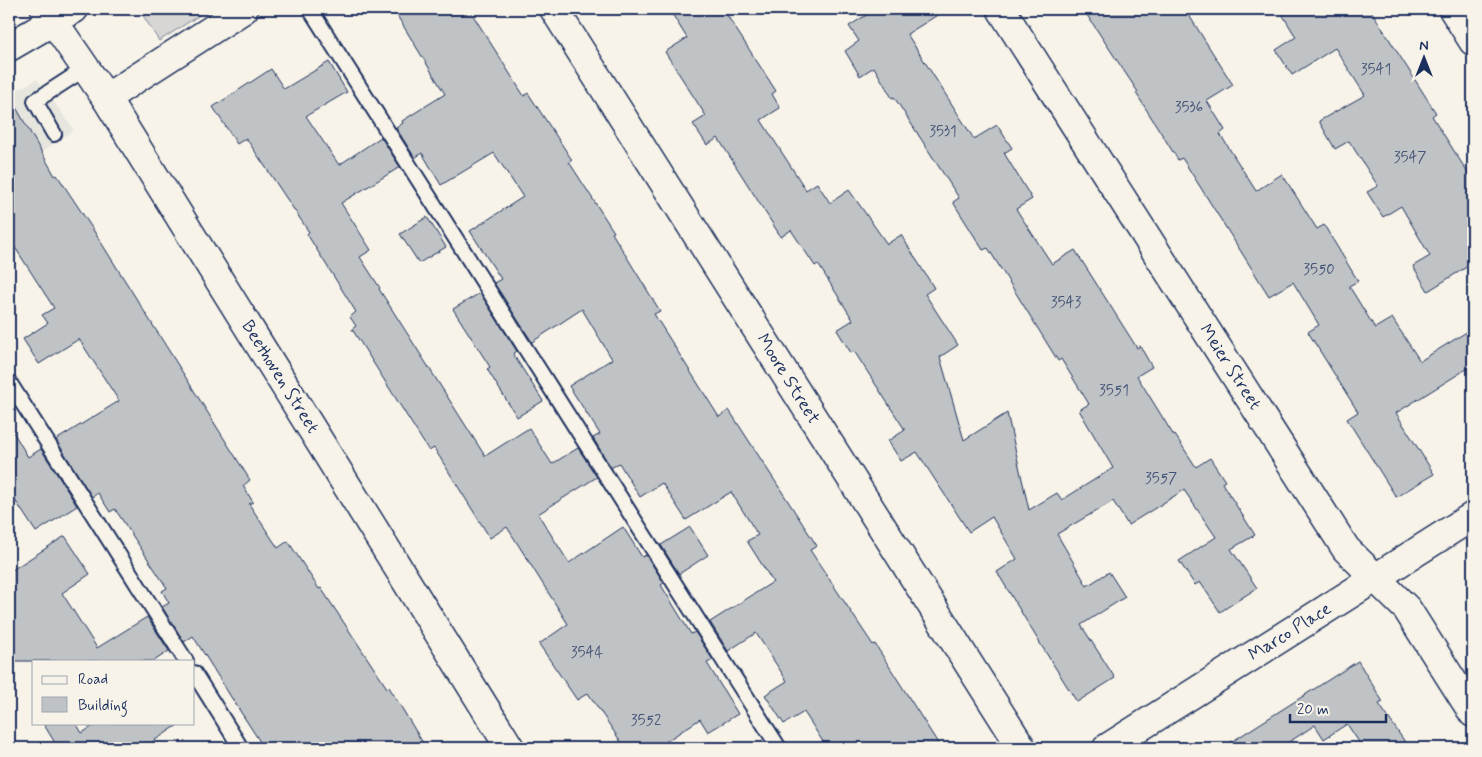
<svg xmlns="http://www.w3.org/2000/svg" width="1482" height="757" viewBox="0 0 1482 757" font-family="Mynerve,sans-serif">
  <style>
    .built { fill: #e6e5de }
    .green { fill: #d7d6d4; stroke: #798299 }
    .building { fill: #c0c3c5; stroke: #1b2f5e }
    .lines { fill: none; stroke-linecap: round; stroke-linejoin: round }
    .service-casing { stroke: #1b2f5e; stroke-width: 18 }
    .minor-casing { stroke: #1b2f5e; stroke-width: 31 }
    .tertiary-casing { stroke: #1b2f5e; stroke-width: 31 }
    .service { stroke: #f7f3e8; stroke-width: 14 }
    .minor { stroke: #f7f3e8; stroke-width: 28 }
    .tertiary { stroke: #f7f3e8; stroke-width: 28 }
    .labels { text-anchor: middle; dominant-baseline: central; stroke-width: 5; stroke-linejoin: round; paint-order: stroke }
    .number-label { font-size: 15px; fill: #445478 }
    .street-label { font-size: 18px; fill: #1b2f5e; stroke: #f7f3e8 }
  </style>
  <rect width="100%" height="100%" fill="#f7f3e8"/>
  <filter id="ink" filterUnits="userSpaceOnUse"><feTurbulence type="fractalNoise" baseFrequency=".02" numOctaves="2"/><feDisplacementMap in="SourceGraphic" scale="10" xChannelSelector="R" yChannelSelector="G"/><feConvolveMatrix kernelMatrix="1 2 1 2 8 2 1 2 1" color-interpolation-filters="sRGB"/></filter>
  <g filter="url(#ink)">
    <path class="built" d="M37,79L74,130L9,174V95Z"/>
    <path class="green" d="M139,9H209L159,41Z"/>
    <path class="building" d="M393,9H469L524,96L528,93L572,160L569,162L614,232L612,233L660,311L654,314L719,417L729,410L817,546L810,550L873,645L875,644L941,748H827L804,712L784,724L765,695L787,681L756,633L728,651L710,622L773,582L747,541L758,535L731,492L686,520L662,483L640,497L619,463L611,468L593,438L600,434L569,386L612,359L582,309L532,342L494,283L501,279L470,231L523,197L494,153L441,185L422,153L415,158L396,128L403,123L402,121L445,94Z
      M669,9H723L776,91L772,94L780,108L761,120L806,190L817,183L830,203L849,190L887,244L901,235L934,288L925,294L958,345L940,357L964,440L1007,413L1029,510L1057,493L1062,500L1113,468L1079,410L1089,404L1061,359L1058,361L988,248L983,250L953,202L959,198L894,97L892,98L874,67L860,76L845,51L859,41L849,26L876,9H947L907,34L974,139L997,125L1012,148L1004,153L1032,199L1016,209L1052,264L1075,250L1137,348L1140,346L1152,367L1137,376L1174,436L1175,435L1196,467L1210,458L1225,481L1222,483L1255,535L1231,549L1257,588L1220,612L1200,582L1195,585L1179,561L1216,537L1184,490L1128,525L1113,501L1057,534L1087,586L1109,572L1125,597L1081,625L1115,678L1077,702L1041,645L997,572L1017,559L992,517L969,532L917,452L901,461L888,441L905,430L854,351L851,353L837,330L853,320L818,264L815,266L791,230L781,237L718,138L707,145L693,124L706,116L665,52L687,38Z
      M1083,9H1185L1233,85L1207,101L1225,130L1220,134L1256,191L1282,174L1317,229L1324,225L1358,281L1349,286L1375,328L1392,318L1420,361L1473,328V365L1396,413L1434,474L1396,497L1347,419L1358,412L1308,332L1319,325L1293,282L1269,296L1182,158L1178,160L1136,93L1138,92Z
      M1279,9H1370L1436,113L1432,116L1473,181V263L1428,291L1413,266L1430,256L1401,206L1383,217L1367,192L1378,186L1349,141L1335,149L1319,121L1365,95L1335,48L1292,75L1276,50L1296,37Z
      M329,62L347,92L306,116L339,165L381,137L400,167L341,203L371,250L360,257L380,288L379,289L485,456L529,428L552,464L578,448L597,477L538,514L569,563L623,527L642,557L646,555L664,583L661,585L691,634L695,632L713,660L707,663L738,714L708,732L700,719L656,748H625L588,693L577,700L539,644L568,624L507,527L490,538L434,448L429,451L352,329L356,326L350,317L356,312L307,234L309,232L246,138L237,144L213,107L271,69L284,89Z
      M9,95L55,176L57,175L92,228L250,480L243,486L253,502L249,504L278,548L288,541L319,589L321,588L387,688L389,687L426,748H264L231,697L193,636L184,642L162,607L169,603L162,591L167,588L115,509L110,512L98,493L92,497L56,440L119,401L79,339L39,364L23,339L48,323L42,315L54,308L9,238Z
      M427,217L446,247L419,263L400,234Z
      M480,293L517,351L513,354L543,401L517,417L487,369L490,367L453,309Z
      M9,425L28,457L41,449L77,506L36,532L9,491Z
      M690,527L708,555L679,574L661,545Z
      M65,536L90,574L62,593L97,648L147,617L169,651L154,661H16L9,650V572Z
      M1358,661L1383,702L1379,704L1409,748H1363L1347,724L1324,739L1315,725L1280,748H1222Z
      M43,723H76L82,733L98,723H181L143,748H58Z"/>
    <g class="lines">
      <g class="service-casing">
        <path id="service" d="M310,9L779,748
          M54,134L35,101L86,68
          M9,382L186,661
          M194,673L241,748"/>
      </g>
      <g class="minor-casing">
        <path id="minor" d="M554,9L1022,748
          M1001,9L1346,549L1407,609L1473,713
          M1453,9L1473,41
          M106,98L244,9
          M1107,748L1473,516"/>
      </g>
      <g class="tertiary-casing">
        <path id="tertiary" d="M45,9L106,98L510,748
          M9,47L74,9"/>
      </g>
      <use href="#service" class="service"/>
      <use href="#minor" class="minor"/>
      <use href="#tertiary" class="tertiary"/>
    </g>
  </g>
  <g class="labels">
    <g class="number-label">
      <text x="1376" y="70">3541</text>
      <text x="1189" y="108">3536</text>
      <text x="943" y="132">3531</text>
      <text x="1410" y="158">3547</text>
      <text x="1319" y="270">3550</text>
      <text x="1066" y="303">3543</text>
      <text x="1114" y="391">3551</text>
      <text x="1161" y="479">3557</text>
      <text x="587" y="653">3544</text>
      <text x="646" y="721">3552</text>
    </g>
    <g class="street-label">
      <text transform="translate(1230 367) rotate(57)">Meier Street</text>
      <text transform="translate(280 377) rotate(58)">Beethoven Street</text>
      <text transform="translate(788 379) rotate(58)">Moore Street</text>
      <text transform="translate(1290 632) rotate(-32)">Marco Place</text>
    </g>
  </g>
  <rect width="1482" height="757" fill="none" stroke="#f7f3e8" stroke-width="30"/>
  <rect x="15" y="15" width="1452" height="727" fill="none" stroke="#1b2f5e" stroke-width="2" filter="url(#ink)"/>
  <rect x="32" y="660" width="162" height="65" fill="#f7f3e8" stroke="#9fa5b1"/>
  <rect x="42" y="676" width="25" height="8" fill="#f7f3e8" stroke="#9fa5b1"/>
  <text x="78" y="684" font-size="15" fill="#1b2f5e">Road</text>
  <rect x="42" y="697" width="25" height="15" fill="#c0c3c5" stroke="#9fa5b1"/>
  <text x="78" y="710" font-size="15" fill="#1b2f5e">Building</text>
  <g transform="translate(1424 58)" stroke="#f7f3e8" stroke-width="4" paint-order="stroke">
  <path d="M0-4L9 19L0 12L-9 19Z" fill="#1b2f5e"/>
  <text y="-8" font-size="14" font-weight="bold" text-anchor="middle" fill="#1b2f5e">N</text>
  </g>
  <path d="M1290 714v8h96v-8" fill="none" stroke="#1b2f5e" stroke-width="2.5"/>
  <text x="1297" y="714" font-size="15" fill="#1b2f5e" stroke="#f7f3e8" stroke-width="4" paint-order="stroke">20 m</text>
</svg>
